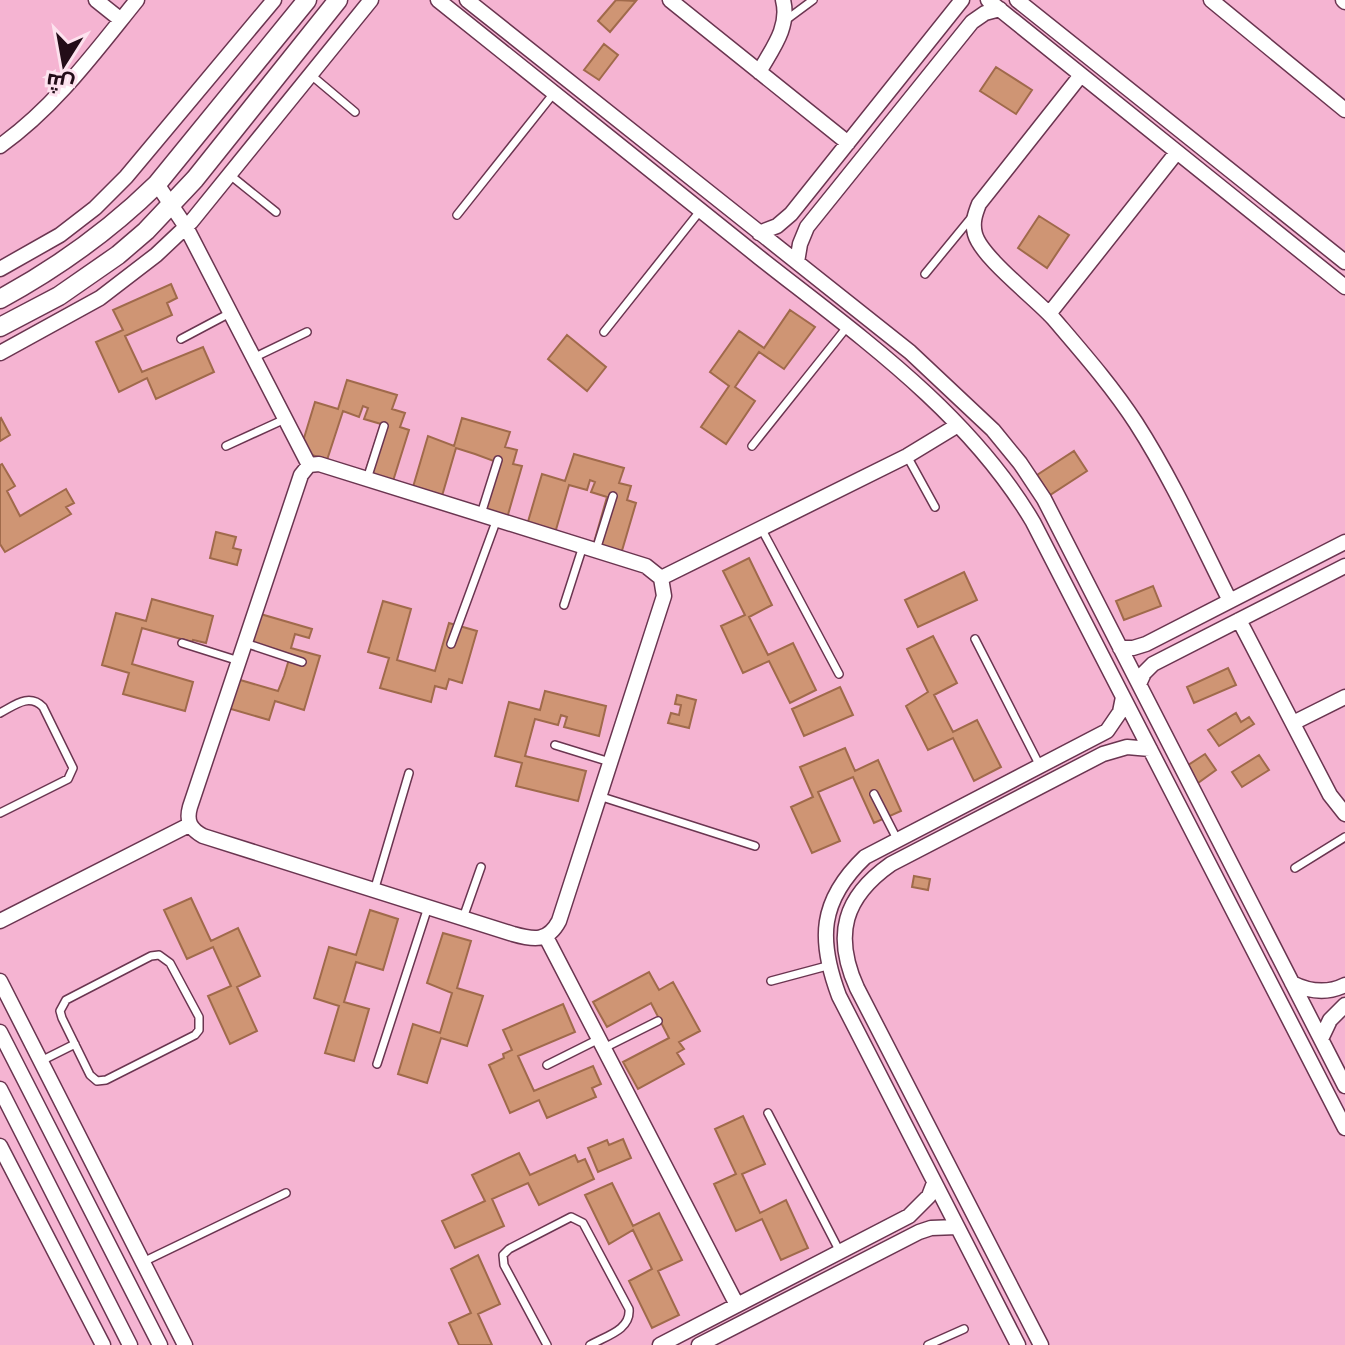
<svg xmlns="http://www.w3.org/2000/svg" width="1345" height="1345" viewBox="0 0 1345 1345" font-family="Manrope,Cairo,sans-serif">
  <style>
    .building { fill: #cf9574; stroke: #a06a4b; stroke-width: 2 }
    .lines { fill: none; stroke-linecap: round; stroke-linejoin: round }
    .service-casing { stroke: #6a3550; stroke-width: 10 }
    .minor-casing { stroke: #6a3550; stroke-width: 17 }
    .tertiary-casing { stroke: #6a3550; stroke-width: 21 }
    .service { stroke: #fff; stroke-width: 7 }
    .minor { stroke: #fff; stroke-width: 14 }
    .tertiary { stroke: #fff; stroke-width: 18 }
  </style>
  <rect width="100%" height="100%" fill="#f5b4d2"/>
  <path class="building" d="M616,0L636,1L610,32L598,21Z
    M604,44L618,55L599,80L584,70Z
    M996,67L1032,90L1016,114L980,91Z
    M1039,216L1069,235L1047,268L1018,248Z
    M171,284L177,298L167,303L172,315L125,336L142,372L203,347L214,372L156,399L147,378L119,392L96,342L123,330L113,310Z
    M790,310L815,327L784,369L759,352L735,387L755,401L726,444L701,427L729,386L710,372L739,331L764,348Z
    M567,335L606,367L587,391L548,359Z
    M347,380L397,395L392,409L405,413L400,427L409,430L393,481L365,473L381,424L364,419L368,408L363,406L359,417L343,411L327,460L300,451L315,402L338,409Z
    M1,418L10,435L0,441V419Z
    M462,418L510,432L505,447L517,450L513,464L522,466L507,518L479,510L494,461L475,454L456,448L442,496L413,487L428,436L454,446Z
    M1074,451L1087,471L1050,495L1037,475Z
    M574,454L624,468L619,483L631,486L627,500L636,503L621,554L593,546L607,497L591,492L595,482L590,480L587,490L569,485L555,533L527,525L542,474L565,481Z
    M2,464L15,486L7,491L20,516L66,489L74,503L66,507L71,514L5,552L0,544V465Z
    M216,532L236,537L233,548L241,550L237,565L210,558Z
    M749,558L772,605L749,617L768,655L793,643L816,690L790,703L769,661L743,673L721,626L745,615L723,571Z
    M964,572L977,600L918,627L905,600Z
    M1153,586L1161,606L1124,620L1116,601Z
    M152,599L213,616L206,643L193,640L192,642L142,628L132,664L193,682L185,711L123,694L129,673L102,665L116,613L146,621Z
    M383,601L411,609L397,660L435,671L449,623L477,631L462,683L449,679L446,689L435,686L431,702L380,688L389,658L368,652Z
    M250,611L312,629L309,638L295,634L291,648L320,656L304,710L275,701L269,720L221,706L230,677L278,691L284,676L290,656L241,640Z
    M933,636L957,683L934,695L953,732L977,720L1001,767L974,781L953,738L928,750L906,706L928,692L907,649Z
    M1228,668L1236,685L1194,703L1187,687Z
    M840,687L853,715L804,736L792,709Z
    M545,691L606,706L599,736L564,727L567,717L561,715L558,725L535,719L525,756L586,771L578,801L516,786L522,763L495,756L509,702L540,710Z
    M677,695L696,700L689,728L668,723L671,713L679,715L681,705L675,704Z
    M1236,713L1241,722L1249,717L1254,724L1219,746L1208,730Z
    M845,748L855,771L878,760L901,811L874,823L853,777L818,792L840,841L812,853L791,807L813,797L800,767Z
    M1205,754L1216,770L1191,788L1179,771Z
    M1259,755L1269,770L1242,787L1232,772Z
    M914,876L930,879L928,890L912,887Z
    M191,898L211,941L238,928L260,976L237,987L257,1031L230,1044L208,996L231,986L213,947L187,959L164,910Z
    M370,910L398,919L383,970L356,962L344,1002L369,1009L354,1061L325,1053L339,1006L314,998L329,947L356,955Z
    M443,933L471,941L457,988L483,996L467,1046L441,1038L427,1083L398,1074L413,1024L440,1033L452,993L427,983Z
    M649,972L659,990L673,982L700,1031L679,1042L684,1049L677,1053L684,1064L638,1089L623,1062L669,1038L651,1003L607,1027L593,1002Z
    M563,1004L575,1032L518,1056L534,1091L593,1066L601,1084L592,1088L596,1097L547,1118L539,1100L510,1113L489,1065L504,1058L503,1054L512,1050L503,1030Z
    M743,1116L765,1164L742,1174L760,1213L786,1200L808,1248L781,1260L762,1219L736,1231L714,1184L736,1174L715,1129Z
    M623,1139L631,1158L598,1172L588,1148L607,1140L609,1145Z
    M519,1153L530,1175L575,1155L578,1162L585,1159L594,1179L539,1205L528,1183L492,1199L504,1226L455,1248L442,1221L485,1201L472,1175Z
    M612,1183L633,1226L659,1213L682,1260L658,1271L679,1315L652,1328L629,1281L652,1269L633,1230L609,1244L585,1195Z
    M478,1255L500,1304L478,1314L492,1345H459L449,1323L471,1313L451,1269Z"/>
  <g class="lines">
    <g class="service-casing">
      <path id="service" d="M786,20L813,0
        M311,75L355,112
        M230,175L276,212
        M457,215L554,93
        M925,274L971,218
        M604,332L700,211
        M181,339L230,313
        M253,358L307,332
        M226,446L285,419
        M752,446L847,327
        M907,456L935,507
        M367,479L384,426
        M481,514L498,460
        M761,528L839,674
        M596,550L613,496
        M564,605L583,546
        M975,639L1040,766
        M182,643L239,661
        M245,643L302,662
        M451,644L497,519
        M0,713C15,705 29,693 43,707L73,768L68,779L0,813
        M555,745L610,762
        M874,794L897,839
        M599,796L755,846
        M1295,868L1345,837
        M374,891L409,773
        M463,918L481,867
        M159,955L170,963L199,1017V1030L195,1035L106,1080L97,1081L90,1075L62,1018L60,1011L66,1000L151,956Z
        M771,981L827,966
        M604,1048L658,1021
        M41,1061L75,1044
        M377,1064L428,907
        M547,1065L599,1039
        M768,1113L840,1252
        M143,1262L286,1193
        M547,1345L504,1265L503,1255L509,1249L571,1217L583,1223L629,1309C631,1330 606,1336 590,1345
        M928,1345L964,1329"/>
    </g>
    <g class="minor-casing">
      <path id="minor" d="M96,0L121,20
        M438,0C545,86 653,172 760,258C859,336 968,412 1033,522L1345,1128
        M467,0L910,352L993,430L1020,463L1044,499L1345,1086
        M670,0L848,143
        M988,0L1345,287
        M1017,0L1345,262
        M1211,0L1345,110
        M1343,0L1345,2
        M759,72C772,49 790,27 783,0
        M1081,75L979,204C975,214 972,223 975,234C981,257 1035,298 1053,318C1082,352 1112,386 1136,423C1172,479 1200,541 1230,601
        M0,146C55,107 95,52 137,0
        M157,184L186,227L309,465
        M759,233L777,226L791,214L962,0
        M797,262L800,244L807,227L972,22L985,13L1000,9
        M0,269L60,235L95,208L126,177L274,0
        M1049,314L1177,152
        M0,353L100,298L156,255L191,222L371,0
        M319,464L646,566L661,578L664,596L559,921C548,942 534,940 513,934L203,836C190,829 186,821 190,807L301,475L309,465Z
        M661,578L907,456L958,425
        M1239,620L1330,795L1345,814
        M1120,648H1133L1146,644L1345,542
        M1139,684L1144,673L1153,664L1345,566
        M1293,723L1345,697
        M0,921L189,825
        M546,937L737,1305
        M0,981L185,1345
        M1292,983C1310,992 1327,994 1345,985
        M0,1032L160,1345
        M1321,1039L1330,1020L1345,1005
        M0,1089L130,1345
        M0,1146L103,1345
        M660,1345L909,1216L929,1196L934,1183
        M699,1345L919,1232L931,1228L957,1227
        M1018,1345L839,996C818,940 819,901 865,857L1107,731L1120,712L1123,697
        M1041,1345L857,988C833,935 844,897 891,864L1103,754L1127,747L1150,749"/>
    </g>
    <g class="tertiary-casing">
      <path id="tertiary" d="M0,299C59,267 109,231 157,184L307,0
        M0,327L59,296L118,255L146,231L195,179L338,0"/>
    </g>
    <use href="#service" class="service"/>
    <use href="#minor" class="minor"/>
    <use href="#tertiary" class="tertiary"/>
  </g>
  <g transform="translate(64 64) rotate(191)" stroke="#fde2ee" stroke-width="6" paint-order="stroke">
  <path d="M0-6L14 30L0 20L-14 30Z" fill="#230d18"/>
  <text y="-12" font-size="22" font-weight="bold" text-anchor="middle" fill="#230d18">ش</text>
  </g>
</svg>
